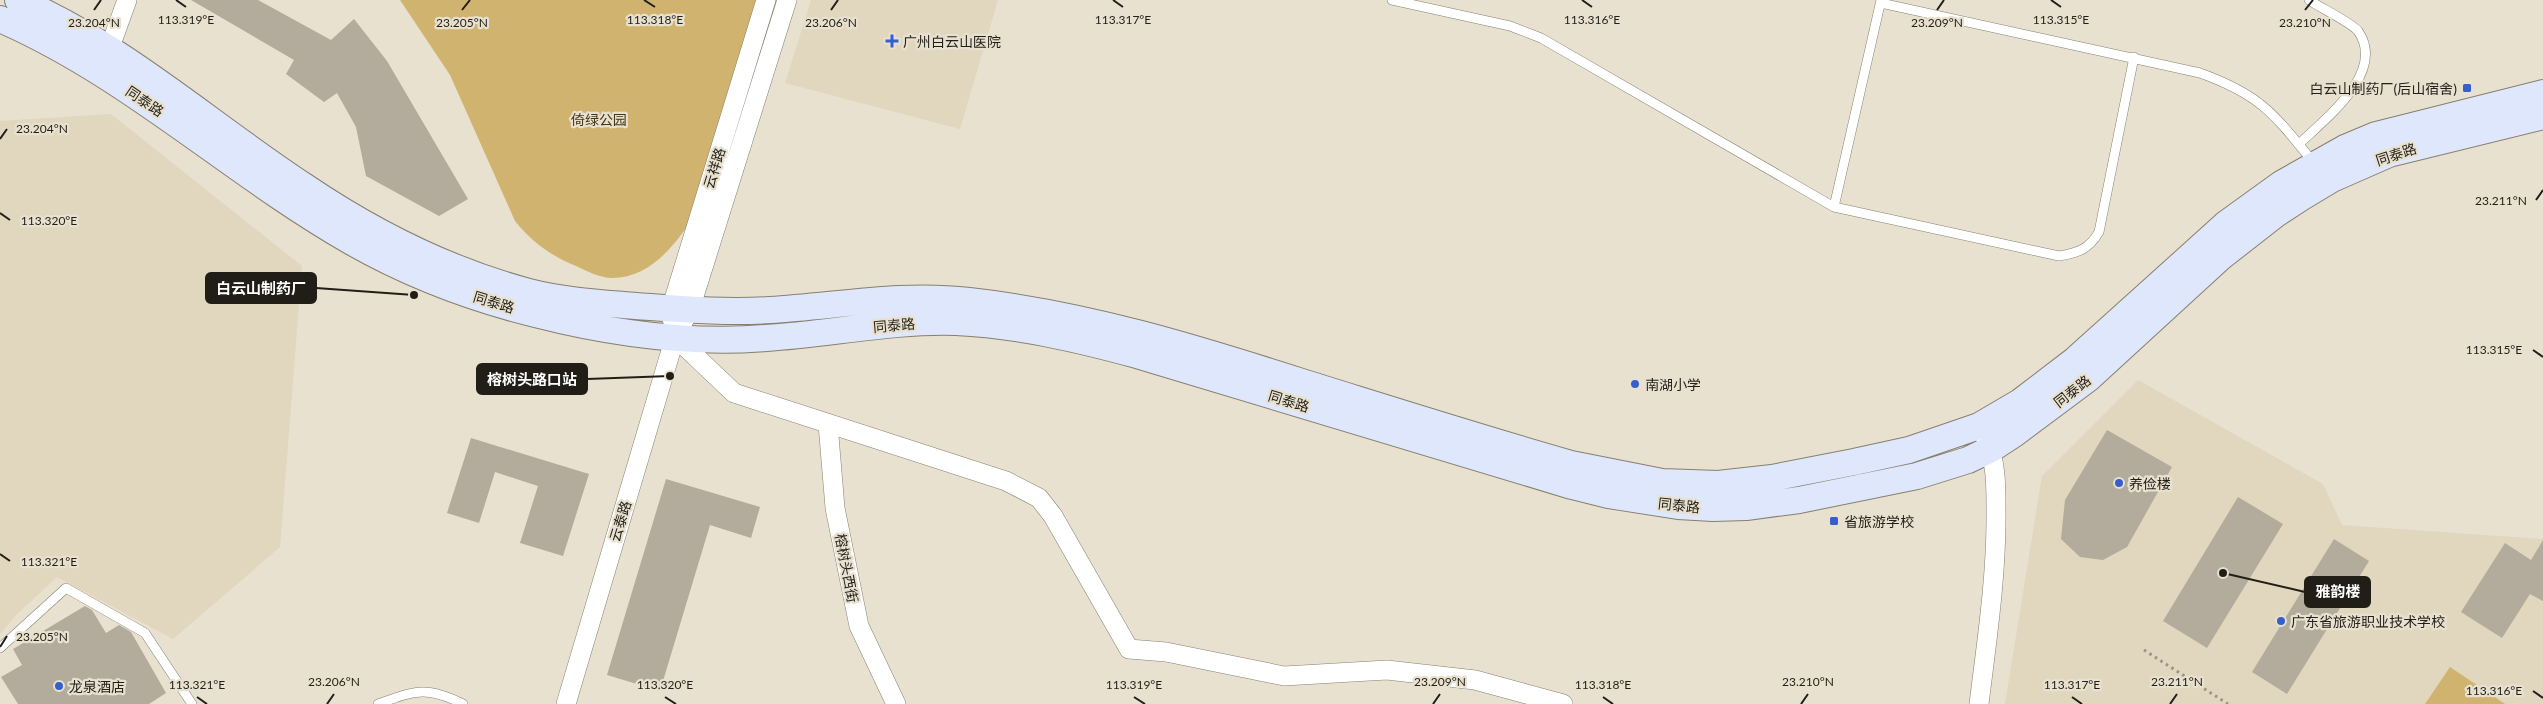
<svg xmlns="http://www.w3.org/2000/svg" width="2543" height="704" viewBox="0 0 2543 704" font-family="Lato,'Noto Sans SC',sans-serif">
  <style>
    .built { fill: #e1d6be }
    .green { fill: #d1b370 }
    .building { fill: #b3ab9b }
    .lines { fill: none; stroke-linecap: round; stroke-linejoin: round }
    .lane-casing { stroke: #877f70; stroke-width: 10 }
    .street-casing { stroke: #877f70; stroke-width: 20 }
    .secondary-casing { stroke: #877f70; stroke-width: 28 }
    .path { stroke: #9a9487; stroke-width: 3; stroke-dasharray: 2.5 4; stroke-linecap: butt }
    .lane { stroke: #fff; stroke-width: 9 }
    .street { stroke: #fff; stroke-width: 19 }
    .secondary { stroke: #dee7fb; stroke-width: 26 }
    .ticks { fill: none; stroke: #211e18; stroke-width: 2 }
    .poi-dot { fill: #355fcf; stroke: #e8e1cf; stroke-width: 2 }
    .labels { text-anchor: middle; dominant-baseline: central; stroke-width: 4.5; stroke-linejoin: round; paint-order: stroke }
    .poi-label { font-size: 14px; fill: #211e18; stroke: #e8e1cf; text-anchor: start }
    .street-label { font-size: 14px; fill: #211e18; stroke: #e8e1cf }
    .park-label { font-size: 14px; fill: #453713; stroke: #e8e1cf }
    .ticks-label { font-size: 12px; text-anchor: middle; fill: #211e18; stroke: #e8e1cf; stroke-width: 4.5; stroke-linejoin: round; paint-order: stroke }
    .leader { fill: none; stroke: #211e18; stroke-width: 2 }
    .callout-dot { fill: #211e18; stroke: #e8e1cf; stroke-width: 2 }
    .callout { fill: #211e18; stroke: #211e18; stroke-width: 2 }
    .callout-label { font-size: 15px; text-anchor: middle; font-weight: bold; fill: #fff }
  </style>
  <rect width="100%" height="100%" fill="#e8e1cf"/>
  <path class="built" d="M811,0H998L960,129L785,83Z
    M111,114L302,266L280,547L173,639L57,577L18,613L0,634V121Z
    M2138,380L2323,484L2342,525L2543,539V704H2005L2042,476Z"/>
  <path class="green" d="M400,0H760L690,222C673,248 648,278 612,278C600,278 587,271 576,266C551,256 532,242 515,221L450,75Z
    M2450,667L2505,704H2425Z"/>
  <path class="building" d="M191,0H258L331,40L354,19L387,61L468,199L439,216L366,176L356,127L337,93L324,102L286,74L294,60Z
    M2107,430L2172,467L2127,547L2103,560L2080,557L2061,539L2065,500Z
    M471,438L589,474L563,556L520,543L538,486L495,472L479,523L447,513Z
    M666,479L760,507L751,538L710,525L660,691L607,675Z
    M2238,497L2283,524L2207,648L2163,621Z
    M2334,539L2369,561L2287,694L2252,672Z
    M2543,540V601L2530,594L2502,638L2461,612L2505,543L2531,560Z
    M85,606L92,610L106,633L119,625L131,632L166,693L149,704H18L1,677L22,665L13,649Z"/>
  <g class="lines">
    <g class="lane-casing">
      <path id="lane" d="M1392,0L1510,26L1541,38L1834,207L2059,256C2078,253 2089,249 2099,232L2134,57
        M1881,3L2200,73C2261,95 2274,114 2313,162
        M2299,144C2325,119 2387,72 2358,31C2352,23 2319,7 2309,0
        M1834,207L1881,0
        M0,648L66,588L145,633L192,704
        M378,704C414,691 426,685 463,704"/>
    </g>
    <g class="street-casing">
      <path id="street" d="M105,61L127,0
        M672,319L671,309L766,0
        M675,337L734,393L1006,481L1039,498L1053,516L1129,649L1166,652L1284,676L1387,670L1475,680L1563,704
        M828,424L835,508L859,626L896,704
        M566,704L675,337L690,309L787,0
        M1979,704C1987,639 1997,573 1996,507C1996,485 1996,460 1986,440"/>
    </g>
    <g class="secondary-casing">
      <path id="secondary" d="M18,0C124,46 208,123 304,186C372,232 450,271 529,292C564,301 601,303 636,306C680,309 726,313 770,310C837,306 902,293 969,301C1086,314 1196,348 1308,384C1395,411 1483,439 1571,464L1662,482L1718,484L1772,478L1854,462L1909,450L1979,426L2020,402L2075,360L2227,223L2281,184L2345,148L2376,135L2543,93
        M0,19C129,75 231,173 352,242C410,275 471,298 535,314C609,333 690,344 766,338C830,334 892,320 956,322C1018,325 1078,339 1137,355L1572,486L1608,495L1678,506L1713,508L1746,507L1799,500L1917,476L1968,460L1991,449L2014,434L2089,378L2221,257L2276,214L2302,197L2332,179L2389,154L2543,116"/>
    </g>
    <path class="path" d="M2144,650L2228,704"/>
    <use href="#lane" class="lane"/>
    <use href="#street" class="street"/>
    <use href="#secondary" class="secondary"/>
  </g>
  <path class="ticks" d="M176,0L186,7M644,0L655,7M1113,0L1123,7M1582,0L1592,7M2051,0L2061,7M94,10L101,0M462,10L470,0M831,10L838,0M1937,10L1944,0M2305,10L2313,0M0,139L7,129M2536,200L2543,190M0,213L10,220M2533,350L2543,357M0,554L10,561M0,647L7,636M2533,691L2543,698M197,697L207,704M665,697L676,704M1134,697L1145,704M1603,697L1613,704M2072,697L2082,704M327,704L334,694M1433,704L1440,694M1801,704L1808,694M2170,704L2177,694"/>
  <g class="poi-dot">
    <path d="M889.5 33.5h5v5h5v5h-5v5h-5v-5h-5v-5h5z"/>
    <rect x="2462" y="83" width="10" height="10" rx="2.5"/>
    <circle cx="1635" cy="384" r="5"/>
    <circle cx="2119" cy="483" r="5"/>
    <rect x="1829" y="516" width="10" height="10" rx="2.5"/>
    <circle cx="2281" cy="621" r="5"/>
    <circle cx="59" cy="686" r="5"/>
  </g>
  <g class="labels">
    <g class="poi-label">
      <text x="903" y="41">广州白云山医院</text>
      <text x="2457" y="88" text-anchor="end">白云山制药厂(后山宿舍)</text>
      <text x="1645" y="384">南湖小学</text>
      <text x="2129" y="483">养俭楼</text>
      <text x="1844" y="521">省旅游学校</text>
      <text x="2291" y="621">广东省旅游职业技术学校</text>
      <text x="69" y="686">龙泉酒店</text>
    </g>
    <g class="street-label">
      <text transform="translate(145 101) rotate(34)">同泰路</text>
      <text transform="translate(2396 154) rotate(-18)">同泰路</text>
      <text transform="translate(714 168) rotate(-73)">云祥路</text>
      <text transform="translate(494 302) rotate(17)">同泰路</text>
      <text transform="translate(894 325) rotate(-5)">同泰路</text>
      <text transform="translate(2072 391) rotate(-38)">同泰路</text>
      <text transform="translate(1289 401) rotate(17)">同泰路</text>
      <text transform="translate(1679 505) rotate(6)">同泰路</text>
      <text transform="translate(620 521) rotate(-73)">云泰路</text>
      <text transform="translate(847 568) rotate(79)">榕树头西街</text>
    </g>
    <g class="park-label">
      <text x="599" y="119">倚绿公园</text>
    </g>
  </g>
  <g class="ticks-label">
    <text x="655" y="24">113.318°E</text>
    <text x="1592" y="24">113.316°E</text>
    <text x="186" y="24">113.319°E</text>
    <text x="1123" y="24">113.317°E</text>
    <text x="2061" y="24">113.315°E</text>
    <text x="94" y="27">23.204°N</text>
    <text x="831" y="27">23.206°N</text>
    <text x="1937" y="27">23.209°N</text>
    <text x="462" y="27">23.205°N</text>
    <text x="2305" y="27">23.210°N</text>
    <text x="42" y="133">23.204°N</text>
    <text x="2501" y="205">23.211°N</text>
    <text x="49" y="225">113.320°E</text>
    <text x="2494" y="354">113.315°E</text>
    <text x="49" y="566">113.321°E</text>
    <text x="42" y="641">23.205°N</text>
    <text x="334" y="686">23.206°N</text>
    <text x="1440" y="686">23.209°N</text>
    <text x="1808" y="686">23.210°N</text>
    <text x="2177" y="686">23.211°N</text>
    <text x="197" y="689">113.321°E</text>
    <text x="665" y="689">113.320°E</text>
    <text x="1134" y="689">113.319°E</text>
    <text x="1603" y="689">113.318°E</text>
    <text x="2072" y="689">113.317°E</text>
    <text x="2494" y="695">113.316°E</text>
  </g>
  <path class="leader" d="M414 295L316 288M670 376L587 379M2223 573L2305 592"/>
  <g class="callout-dot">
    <circle cx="414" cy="295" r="5"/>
    <circle cx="670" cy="376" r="5"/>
    <circle cx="2223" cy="573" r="5"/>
  </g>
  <g class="callout">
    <rect x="206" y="273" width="110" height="30" rx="5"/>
    <rect x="477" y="364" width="110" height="30" rx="5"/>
    <rect x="2305" y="577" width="65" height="30" rx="5"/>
  </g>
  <g class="callout-label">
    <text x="261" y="294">白云山制药厂</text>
    <text x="532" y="385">榕树头路口站</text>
    <text x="2338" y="597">雅韵楼</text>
  </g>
</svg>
